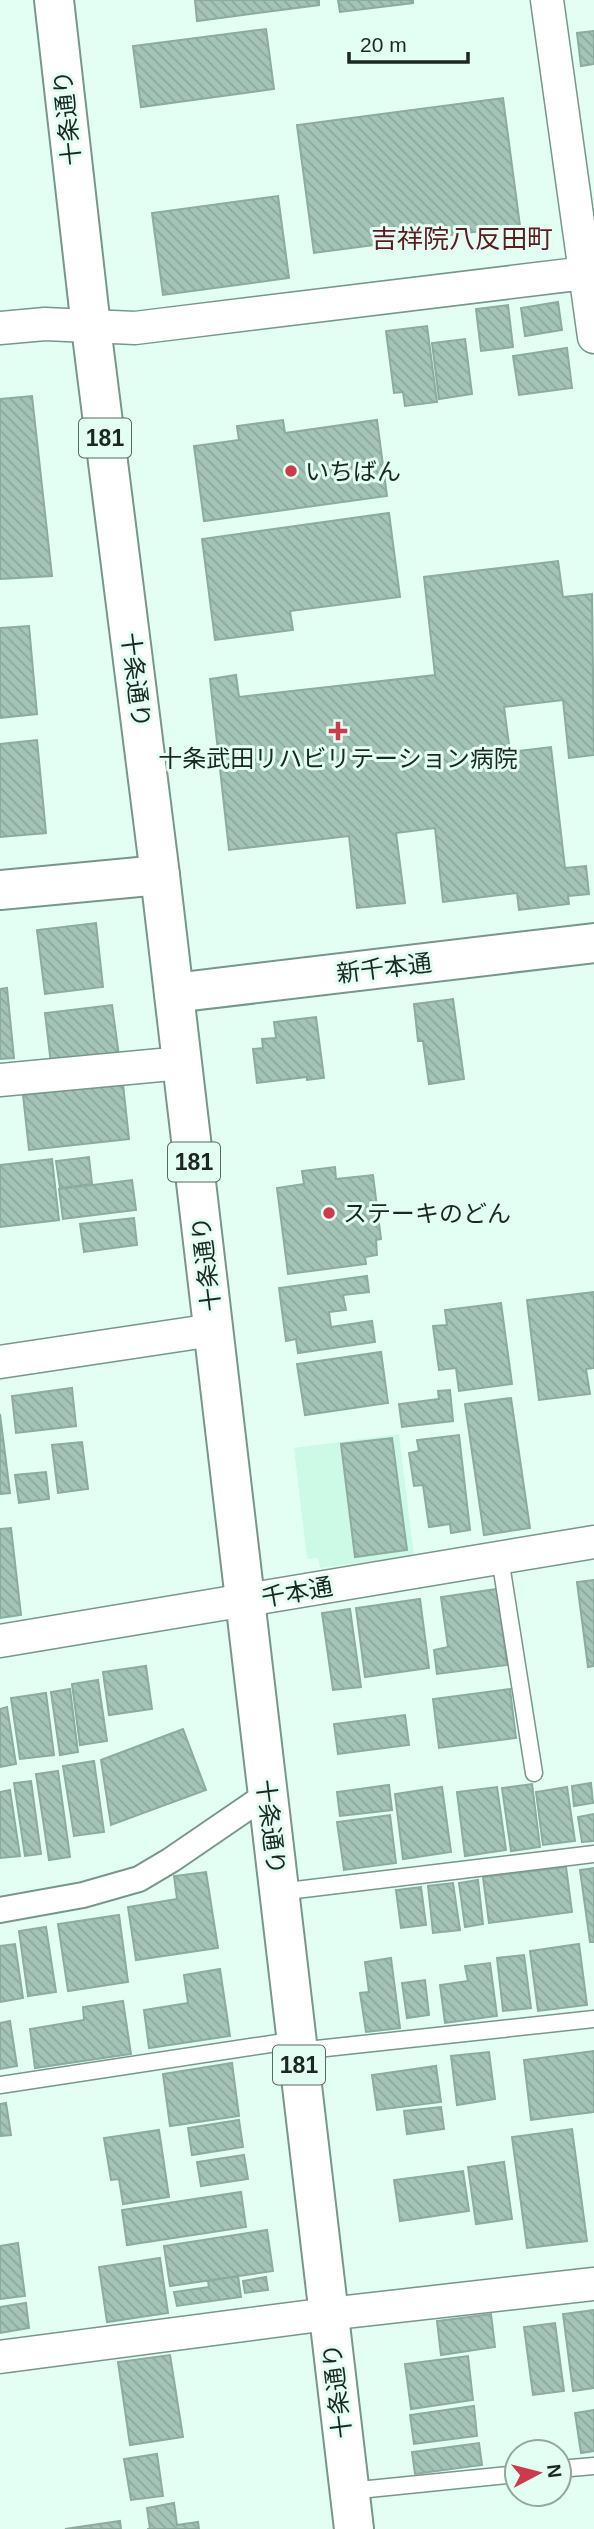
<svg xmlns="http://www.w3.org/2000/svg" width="594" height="2529" viewBox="0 0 594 2529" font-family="Helvetica,'Noto Sans JP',sans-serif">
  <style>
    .built { fill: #cdf9e7 }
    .building { fill: url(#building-back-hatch); stroke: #8bac9e; stroke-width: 2 }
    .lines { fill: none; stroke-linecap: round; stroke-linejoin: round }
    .service-casing { stroke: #77978a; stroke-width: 19 }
    .pedestrian-casing { stroke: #77978a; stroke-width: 28 }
    .minor-casing { stroke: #77978a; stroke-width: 35 }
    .tertiary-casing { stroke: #77978a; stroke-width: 42 }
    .primary-casing { stroke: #77978a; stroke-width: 42 }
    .service { stroke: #fff; stroke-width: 16 }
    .pedestrian { stroke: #fff; stroke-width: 24 }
    .minor { stroke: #fff; stroke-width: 32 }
    .tertiary { stroke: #fff; stroke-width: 38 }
    .primary { stroke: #fff; stroke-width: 38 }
    .poi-dot { fill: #cc3b4c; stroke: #e3fff3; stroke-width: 2.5 }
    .labels { text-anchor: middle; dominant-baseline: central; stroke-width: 6; stroke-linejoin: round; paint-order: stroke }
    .shield { fill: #e3fff3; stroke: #566861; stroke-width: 2 }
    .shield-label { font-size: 23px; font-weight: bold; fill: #1a2722 }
    .street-label { font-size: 24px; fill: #1a2722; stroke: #e3fff3 }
    .poi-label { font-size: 24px; fill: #1a2722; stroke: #e3fff3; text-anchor: start }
    .neighbourhood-label { font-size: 26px; fill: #5f1920; stroke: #e3fff3 }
  </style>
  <defs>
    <pattern id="building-back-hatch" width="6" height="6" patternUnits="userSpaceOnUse" patternTransform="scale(1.75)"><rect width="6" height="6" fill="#a3c4b7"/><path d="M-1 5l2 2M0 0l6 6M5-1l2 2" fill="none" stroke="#8ca89d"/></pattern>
  </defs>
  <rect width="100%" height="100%" fill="#e3fff3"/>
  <path class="built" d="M399,1434L414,1556L320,1568L318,1558L307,1559L294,1448Z"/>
  <path class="building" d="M195,0H319V5L197,21Z
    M338,0H413V3L340,12Z
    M266,29L274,89L141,107L133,46Z
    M594,31V64L581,66L577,33Z
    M503,98L520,226L314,253L297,125Z
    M278,196L289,278L163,295L152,213Z
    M558,302L562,330L525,336L521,308Z
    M508,305L513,347L481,351L476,309Z
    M427,326L437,402L405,406L403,392L394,393L386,331Z
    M465,339L472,394L439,399L432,343Z
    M567,348L572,388L519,395L513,356Z
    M32,396L52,576L0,579V399Z
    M283,420L285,433L377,420L387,496L204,521L194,446L239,440L237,426Z
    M389,513L400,597L290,611L293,630L215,640L202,539Z
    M558,561L563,597L592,594L594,755L569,758L563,700L504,707L510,752L551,747L565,868L586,866L589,894L568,896L569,904L519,910L517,893L443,902L435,828L396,833L405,903L357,908L349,836L229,850L210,679L236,675L239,697L435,675L424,577Z
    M29,626L37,714L0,718V628Z
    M37,740L46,833L0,837V744Z
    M96,923L103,987L45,994L37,930Z
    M7,988L14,1058L0,1059V989Z
    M453,999L464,1079L429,1084L423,1041H418L414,1004Z
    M112,1005L119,1056L51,1064L45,1013Z
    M316,1017L324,1078L307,1080V1077L257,1083L253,1049L263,1048L262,1039L276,1038L274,1022Z
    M123,1084L129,1139L29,1150L23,1095Z
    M89,1157L92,1184L60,1188L56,1161Z
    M52,1159L59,1220L0,1227V1165Z
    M335,1167L336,1179L373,1175L381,1239L376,1240L377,1255L365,1257L366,1264L288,1274L277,1188L304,1184L302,1171Z
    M132,1180L136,1210L63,1219L59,1189Z
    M134,1218L137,1245L84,1252L80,1224Z
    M367,1276L369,1292L343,1295L346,1310L329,1312L331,1327L372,1321L375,1342L298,1353L296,1339L286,1341L279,1288Z
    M594,1292V1368L586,1369L590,1394L539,1400L527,1300Z
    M501,1303L512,1384L459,1391L456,1368L439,1370L433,1326L447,1325L445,1310Z
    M381,1352L388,1403L305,1415L297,1364Z
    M72,1388L76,1426L16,1433L12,1396Z
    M450,1390L453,1421L402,1427L399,1404L439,1399L438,1391Z
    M511,1398L530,1528L484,1535L465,1404Z
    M0,1414L10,1493L0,1494Z
    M459,1435L470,1530L451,1533L450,1524L429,1527L423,1485L414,1486L409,1453L419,1451L417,1440Z
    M392,1438L407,1550L355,1557L341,1444Z
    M82,1442L88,1489L58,1493L52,1445Z
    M46,1472L49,1499L19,1503L15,1475Z
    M11,1528L21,1615L0,1618V1529Z
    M594,1580V1666L588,1667L577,1582Z
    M497,1589L507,1665L437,1674L434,1650L448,1647L441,1597Z
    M420,1599L429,1668L365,1677L356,1608Z
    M350,1609L361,1687L333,1690L322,1613Z
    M146,1666L152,1709L109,1715L103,1672Z
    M98,1680L107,1741L80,1745L72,1684Z
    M70,1689L78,1752L60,1755L51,1692Z
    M510,1689L516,1738L439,1748L433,1699Z
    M46,1693L54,1755L20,1759L11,1698Z
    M7,1707L16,1764L0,1767V1709Z
    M405,1715L409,1745L338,1754L334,1724Z
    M183,1729L206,1790L111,1825L101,1760Z
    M94,1761L104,1832L74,1836L63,1766Z
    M58,1771L70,1857L49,1860L36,1774Z
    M31,1781L41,1854L25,1856L14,1783Z
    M591,1783L593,1803L574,1806L572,1786Z
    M532,1784L540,1847L511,1851L502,1788Z
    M389,1785L392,1810L340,1816L337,1792Z
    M442,1787L451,1852L403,1859L395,1794Z
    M497,1787L506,1850L465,1856L457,1792Z
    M567,1787L575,1841L543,1845L536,1792Z
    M10,1790L20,1856L0,1858V1792Z
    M594,1814V1841L582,1842L578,1817Z
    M390,1815L396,1863L344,1870L337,1822Z
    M566,1867L572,1912L489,1923L483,1877Z
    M594,1868V1942H590L580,1870Z
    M206,1872L218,1948L136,1960L128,1907L177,1899L174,1876Z
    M478,1880L483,1924L465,1927L459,1883Z
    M453,1883L460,1930L433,1933L428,1886Z
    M421,1887L426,1925L401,1928L396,1890Z
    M119,1915L128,1982L68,1991L58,1924Z
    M46,1927L56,1992L28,1996L19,1931Z
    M15,1944L23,1998L0,2002V1946Z
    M579,1944L587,2005L538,2011L530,1951Z
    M524,1955L531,2008L503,2011L497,1958Z
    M391,1958L400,2028L366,2032L360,1993L369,1992L365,1962Z
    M490,1963L497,2016L445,2023L440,1985L468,1981L465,1966Z
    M220,1969L230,2036L149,2048L144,2010L188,2003L184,1975Z
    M425,1980L429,2015L407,2018L402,1983Z
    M123,2001L131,2054L35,2068L30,2029L84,2020L83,2007Z
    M10,2021L17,2066L0,2069V2023Z
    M594,2051V2112L531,2120L524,2060Z
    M489,2052L495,2099L457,2105L451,2056Z
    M232,2063L239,2116L170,2126L163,2074Z
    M436,2066L441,2102L377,2110L372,2075Z
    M6,2103L11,2135L0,2136V2104Z
    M441,2107L444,2129L407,2134L404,2111Z
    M239,2120L243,2147L192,2155L188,2128Z
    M572,2129L587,2241L527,2248L512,2137Z
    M159,2130L169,2197L123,2204L119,2179L111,2180L104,2138Z
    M244,2155L248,2179L201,2186L197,2162Z
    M504,2162L512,2219L476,2224L468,2167Z
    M463,2171L469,2211L400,2221L394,2180Z
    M241,2192L246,2227L127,2245L122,2210Z
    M267,2230L273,2271L170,2286L164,2246Z
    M18,2243L25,2296L0,2299V2246Z
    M160,2258L168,2313L107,2322L99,2267Z
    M238,2276L241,2297L177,2306L174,2292L209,2287L208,2281Z
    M266,2277L268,2290L245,2293L243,2281Z
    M26,2303L29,2328L0,2333V2307Z
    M594,2310V2388L573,2391L563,2314Z
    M491,2314L495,2347L441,2355L437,2321Z
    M555,2323L564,2391L533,2395L524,2327Z
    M170,2355L183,2437L130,2445L118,2362Z
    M468,2356L473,2400L411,2409L405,2364Z
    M474,2406L477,2436L414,2444L410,2415Z
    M594,2410V2451L581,2453L575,2413Z
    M479,2443L482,2465L415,2474L412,2452Z
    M157,2454L163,2496L131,2500L124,2459Z
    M174,2503L177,2525L198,2522L199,2529H147H150L147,2508Z
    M120,2521L121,2529H65Z"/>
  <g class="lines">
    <g class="service-casing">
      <path id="service" d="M500,1558L534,1773
        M279,1892L594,1854
        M298,2051L594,2019
        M0,2085L297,2040
        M559,2469L594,2466
        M349,2491L517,2474"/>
    </g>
    <g class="pedestrian-casing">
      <path id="pedestrian" d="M0,1910L83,1895L139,1879L171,1860L266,1795"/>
    </g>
    <g class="minor-casing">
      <path id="minor" d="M547,0L594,337
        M0,328L45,324L135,328L594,272
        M0,1080L182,1063
        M0,1362L213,1330
        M0,1641L594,1542
        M0,2357L328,2314L594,2284"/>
    </g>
    <g class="tertiary-casing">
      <path id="tertiary" d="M0,890L160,875
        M174,993L594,943"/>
    </g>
    <g class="primary-casing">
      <path id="primary" d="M54,0L91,327L160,875L354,2529"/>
    </g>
    <use href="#service" class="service"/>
    <use href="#pedestrian" class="pedestrian"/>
    <use href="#minor" class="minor"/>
    <use href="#tertiary" class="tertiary"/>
    <use href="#primary" class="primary"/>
  </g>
  <g class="poi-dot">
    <circle cx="291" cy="471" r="7"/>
    <path d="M334.5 720.5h7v7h7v7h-7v7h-7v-7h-7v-7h7z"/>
    <circle cx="329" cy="1213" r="7"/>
  </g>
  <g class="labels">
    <g class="shield">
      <rect x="79" y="418.5" width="52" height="39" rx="5"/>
      <rect x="168" y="1142.5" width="52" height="39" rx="5"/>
      <rect x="273" y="2045.5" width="52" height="39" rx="5"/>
    </g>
    <g class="shield-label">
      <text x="105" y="438">181</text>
      <text x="194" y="1162">181</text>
      <text x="299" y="2065">181</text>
    </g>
    <g class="street-label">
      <text transform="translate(67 118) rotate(-96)">十条通り</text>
      <text transform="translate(136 680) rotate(83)">十条通り</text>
      <text transform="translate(384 968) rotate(-7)">新千本通</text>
      <text transform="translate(206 1264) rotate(-97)">十条通り</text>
      <text transform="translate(297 1592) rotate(-10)">千本通</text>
      <text transform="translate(271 1827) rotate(83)">十条通り</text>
      <text transform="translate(337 2391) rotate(-97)">十条通り</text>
    </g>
    <g class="poi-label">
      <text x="305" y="471">いちばん</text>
      <text x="338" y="758" text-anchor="middle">十条武田リハビリテーション病院</text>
      <text x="343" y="1213">ステーキのどん</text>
    </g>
    <g class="neighbourhood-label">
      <text x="462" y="239">吉祥院八反田町</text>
    </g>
  </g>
  <g transform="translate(538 2473) rotate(83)"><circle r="33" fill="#e3fff3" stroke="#93a99f" stroke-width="2"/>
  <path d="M0-5L12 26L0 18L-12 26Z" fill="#cc3b4c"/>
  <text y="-10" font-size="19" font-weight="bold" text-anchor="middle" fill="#1a2722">N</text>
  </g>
  <path d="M349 52v10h119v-10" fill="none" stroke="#1a2722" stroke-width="3.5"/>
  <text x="360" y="52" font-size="21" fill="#1a2722" stroke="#e3fff3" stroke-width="5" paint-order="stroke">20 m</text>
</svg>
